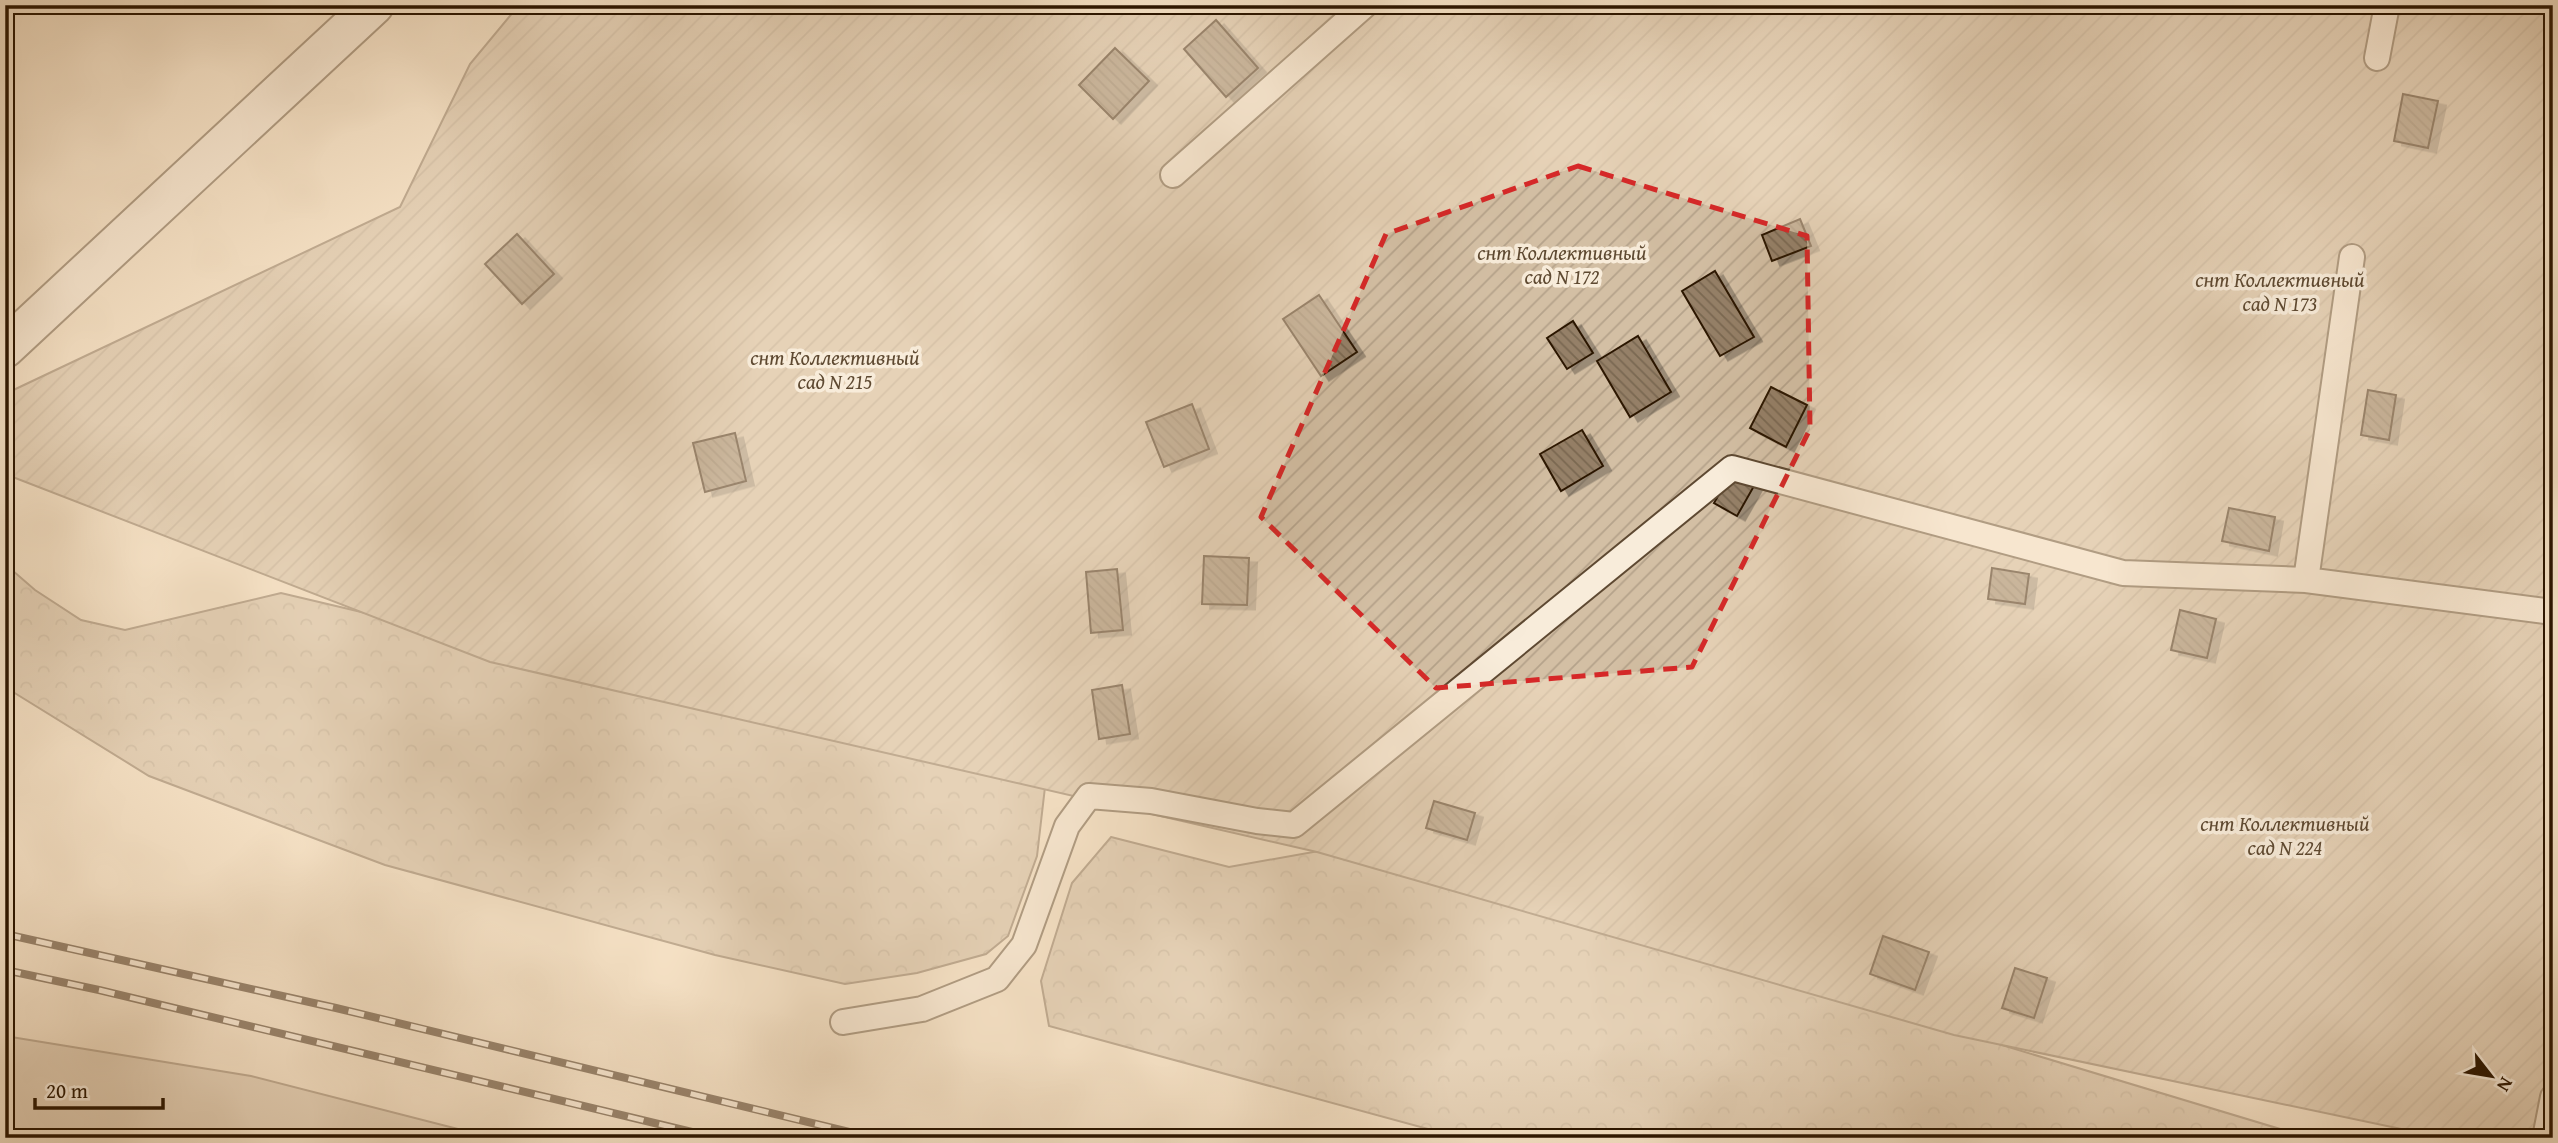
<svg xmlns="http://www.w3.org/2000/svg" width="2558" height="1143" viewBox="0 0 2558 1143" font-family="'Gentium Book Plus',serif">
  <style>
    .grass { fill: #d3bfa4; stroke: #806a52; stroke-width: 2 }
    .forest { fill: url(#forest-crowns); stroke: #806a52; stroke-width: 2 }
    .garden { fill: url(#garden-furrows); stroke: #806a52; stroke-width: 2 }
    .building { fill: url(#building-back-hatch); stroke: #2c1600; stroke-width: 2; filter: url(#shadow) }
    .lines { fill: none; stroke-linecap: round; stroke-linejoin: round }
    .service-casing { stroke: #5e4932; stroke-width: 28 }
    .minor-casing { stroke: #5e4932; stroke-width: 42 }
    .service { stroke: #f8ecda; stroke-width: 24 }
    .minor { stroke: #f8ecda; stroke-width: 38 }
    .rail-casing { stroke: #2c1600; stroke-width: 8 }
    .rail { stroke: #f8ecda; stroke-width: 5; stroke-dasharray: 16; stroke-linecap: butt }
    .marked { fill: none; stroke: #d62828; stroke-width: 5; stroke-dasharray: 14 9; stroke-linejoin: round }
    .labels { text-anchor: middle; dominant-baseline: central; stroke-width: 7; stroke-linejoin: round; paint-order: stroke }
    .park-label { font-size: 21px; font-style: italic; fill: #5e4931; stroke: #f8ecda }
  </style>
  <defs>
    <pattern id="forest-crowns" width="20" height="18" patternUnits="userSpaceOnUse" patternTransform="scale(1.75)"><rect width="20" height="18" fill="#d3bfa4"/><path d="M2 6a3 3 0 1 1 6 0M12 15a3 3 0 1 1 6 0" fill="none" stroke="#b5a38b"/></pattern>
    <pattern id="garden-furrows" width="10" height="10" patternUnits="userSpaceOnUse" patternTransform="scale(1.75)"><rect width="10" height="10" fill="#d3bfa4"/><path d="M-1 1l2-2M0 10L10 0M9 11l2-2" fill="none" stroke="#b5a38b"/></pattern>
    <pattern id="building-back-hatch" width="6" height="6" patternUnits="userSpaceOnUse" patternTransform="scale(1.75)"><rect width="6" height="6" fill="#958067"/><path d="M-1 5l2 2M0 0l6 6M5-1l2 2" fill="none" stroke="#7a6852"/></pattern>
    <filter id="shadow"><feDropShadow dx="8" dy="4.5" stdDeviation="0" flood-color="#0004"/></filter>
  </defs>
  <rect width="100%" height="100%" fill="#f5e2c6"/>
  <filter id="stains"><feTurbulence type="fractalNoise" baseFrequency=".00286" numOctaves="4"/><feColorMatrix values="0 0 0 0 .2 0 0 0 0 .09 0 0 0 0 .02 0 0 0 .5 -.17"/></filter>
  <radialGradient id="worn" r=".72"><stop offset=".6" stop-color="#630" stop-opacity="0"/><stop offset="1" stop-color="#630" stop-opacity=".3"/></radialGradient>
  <path class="grass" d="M5,1036L251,1076L493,1138H5Z"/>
  <path class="forest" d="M5,564L35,590L81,620L125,630L281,593L1017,767L1045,787L1037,856L1008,936L986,954L917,973L845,984L715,955L385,865L149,776L5,687Z
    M1111,837L1229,867L1330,849L1601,924L2310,1138H1461L1049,1026L1041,981L1072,883Z"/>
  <path class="garden" d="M519,5H2553V1138H2444L1954,1035L1317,852L490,662L5,474V394L400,207L470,64Z"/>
  <path class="building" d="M1216,20L1258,68L1226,97L1184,49Z
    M1115,48L1149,81L1113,119L1079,85Z
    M2403,94L2438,101L2428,148L2394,141Z
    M1800,219L1811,246L1772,261L1762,235Z
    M517,234L554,274L522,304L485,264Z
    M1715,271L1754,337L1720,356L1682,291Z
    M1319,295L1357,352L1321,376L1283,319Z
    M1573,321L1593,353L1567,369L1547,338Z
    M1638,336L1671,392L1630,417L1597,361Z
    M1771,387L1807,405L1786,447L1750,428Z
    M2368,390L2396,395L2389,440L2361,435Z
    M1192,404L1209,449L1164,467L1146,422Z
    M1582,430L1603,466L1561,491L1540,454Z
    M735,433L746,481L705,492L693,443Z
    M1731,473L1754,486L1737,516L1714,503Z
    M2229,508L2275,517L2269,551L2222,541Z
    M1204,556L1249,558L1247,605L1202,604Z
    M1992,568L2029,574L2025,604L1988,599Z
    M1117,569L1123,630L1091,633L1086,572Z
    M2180,610L2216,619L2207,658L2171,650Z
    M1122,685L1130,734L1099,739L1092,690Z
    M1434,801L1475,813L1467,840L1426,828Z
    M1883,936L1929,952L1915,990L1870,974Z
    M2015,968L2047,978L2034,1018L2002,1008Z"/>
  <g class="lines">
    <g class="service-casing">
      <path id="service" d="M2377,58L2387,5
        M1173,175L1365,5
        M2306,580L2553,612
        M843,1022L922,1009L997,979L1024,945L1067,826L1089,796L1151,801L1257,821L1294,825L1732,468L2123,573L2306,580L2352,257
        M2545,1138L2553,1097"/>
    </g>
    <g class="minor-casing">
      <path id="minor" d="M5,348L374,5"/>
    </g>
    <use href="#service" class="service"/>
    <use href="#minor" class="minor"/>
    <g class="rail-casing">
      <path id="rail" d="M5,934L336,1008L874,1138
        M5,970L99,990L717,1138"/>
    </g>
    <use href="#rail" class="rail"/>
  </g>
  <path d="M0 0H2558V1143H0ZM1578,166L1807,236L1810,429L1692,667L1436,688L1261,517L1386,234Z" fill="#f5e2c6" fill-opacity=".55" fill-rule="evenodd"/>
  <path class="marked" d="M1578,166L1807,236L1810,429L1692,667L1436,688L1261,517L1386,234Z"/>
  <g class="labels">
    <g class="park-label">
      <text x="1562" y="252">снт Коллективный<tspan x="1562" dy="24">сад N 172</tspan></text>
      <text x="2280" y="279">снт Коллективный<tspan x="2280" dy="24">сад N 173</tspan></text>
      <text x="835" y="357">снт Коллективный<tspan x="835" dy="24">сад N 215</tspan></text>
      <text x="2285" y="823">снт Коллективный<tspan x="2285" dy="24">сад N 224</tspan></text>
    </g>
  </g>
  <rect width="2558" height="1143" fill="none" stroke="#f5e2c6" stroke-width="28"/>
  <rect x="7" y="7" width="2544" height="1129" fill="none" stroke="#2c1600" stroke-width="3.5"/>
  <rect x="14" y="14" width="2530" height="1115" fill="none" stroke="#2c1600" stroke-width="2"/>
  <g transform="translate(2491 1076) rotate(121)" stroke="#f8ecda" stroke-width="5" paint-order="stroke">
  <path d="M0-5L12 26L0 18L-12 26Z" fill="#2c1600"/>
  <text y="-10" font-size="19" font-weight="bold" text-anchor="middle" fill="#2c1600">N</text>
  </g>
  <path d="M35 1098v10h128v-10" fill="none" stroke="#2c1600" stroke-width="3.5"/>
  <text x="46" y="1098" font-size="21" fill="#2c1600" stroke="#f8ecda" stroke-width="5" paint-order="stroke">20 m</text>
  <rect width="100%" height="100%" filter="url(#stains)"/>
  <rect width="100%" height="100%" fill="url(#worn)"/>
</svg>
